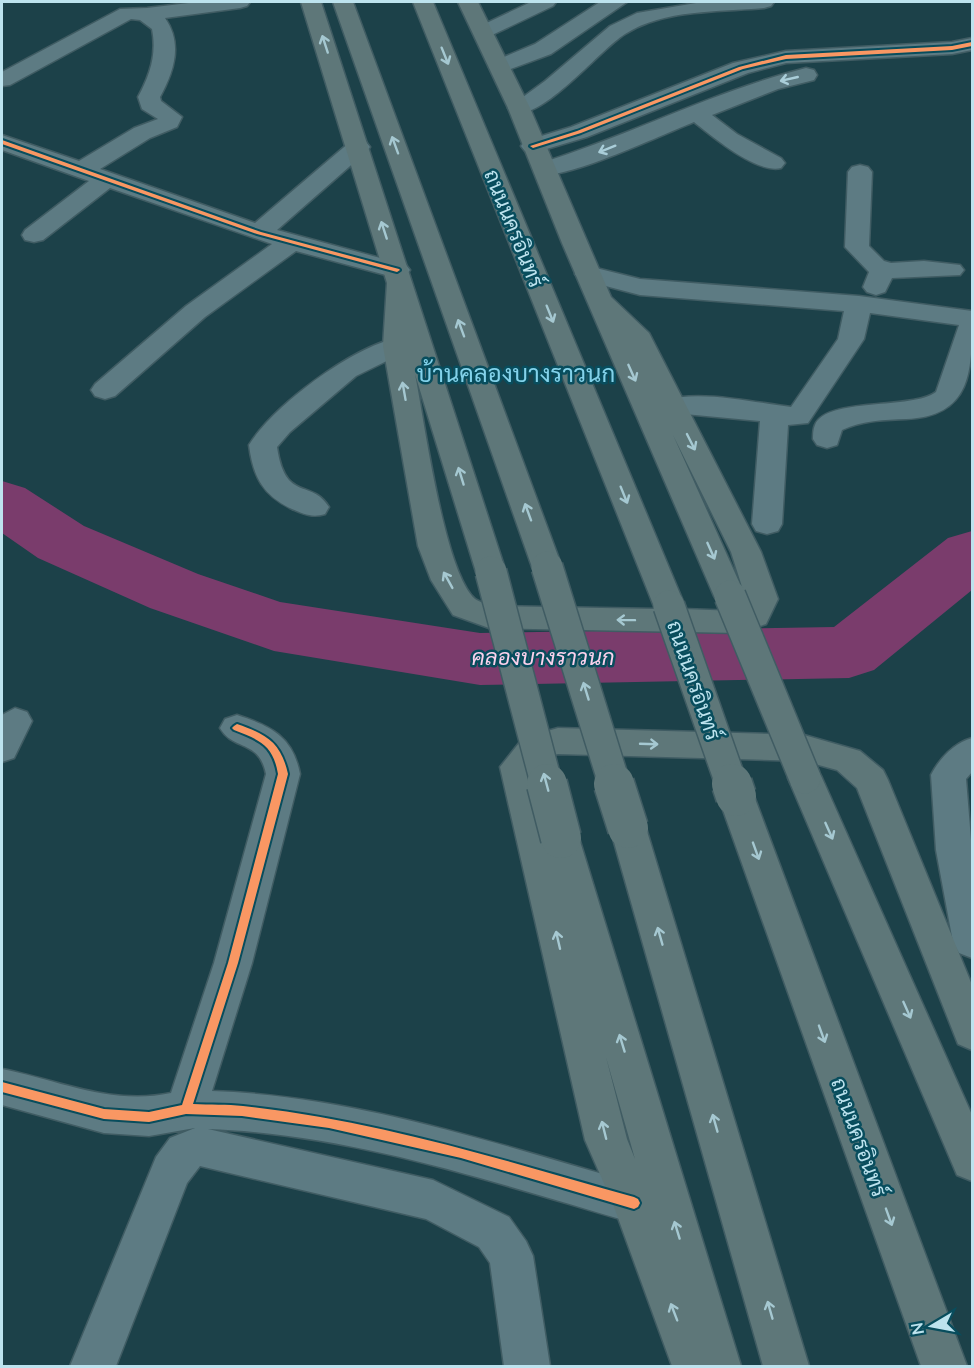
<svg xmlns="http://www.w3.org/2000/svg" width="974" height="1368" viewBox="0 0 974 1368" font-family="Lato,Sarabun,sans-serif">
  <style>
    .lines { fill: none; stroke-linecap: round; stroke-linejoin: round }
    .river { fill: #7a3c6c; fill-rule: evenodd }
    .minor-casing { stroke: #405c63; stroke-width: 3 }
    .major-casing { stroke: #405c63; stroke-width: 3 }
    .minor { fill: #5d7b83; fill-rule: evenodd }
    .major { fill: #5e7779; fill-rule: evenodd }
    .major-bridge-far1-casing { stroke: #405c63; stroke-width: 34; stroke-linecap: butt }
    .major-bridge-casing { stroke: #405c63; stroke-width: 43; stroke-linecap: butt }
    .major-bridge-far1 { stroke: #5e7779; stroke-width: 31 }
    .major-bridge { stroke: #5e7779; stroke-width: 40 }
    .cycleway-casing { stroke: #084d5d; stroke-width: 4 }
    .cycleway { fill: #f99763; fill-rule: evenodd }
    .oneway { stroke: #a5c8d1 }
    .oneway2 { stroke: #aaced9 }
    .labels { text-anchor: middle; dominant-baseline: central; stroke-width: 5; stroke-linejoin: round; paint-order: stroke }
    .street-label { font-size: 21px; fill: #bde3ee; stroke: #084d5d }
    .water-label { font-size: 22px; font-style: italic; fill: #fbd1ec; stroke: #084d5d }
    .quarter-label { font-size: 24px; fill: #83d2ea; stroke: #084d5d }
  </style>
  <rect width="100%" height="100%" fill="#1c4149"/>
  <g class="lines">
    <path class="river" d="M2,481L25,488L84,526L198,574L280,602L480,633L834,627L948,538L972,531V590L874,670L849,678L480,685L274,651L150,608L38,558L2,533Z"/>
    <g class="minor-casing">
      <path id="minor" d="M197,2H250L247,6L240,8L165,18C183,44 174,71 160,97L161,101L182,117L177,127L150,138L100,169L255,223L350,142H366L370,147L366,152L277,230L406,265L410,270L406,275L397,278L296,251L205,317L115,396L105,399L95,396L91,390L95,384L186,306L272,244L110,188L43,240L34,242L25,240L22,235L25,230L89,181L2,150V135L79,161L134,128L158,119L142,109L138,97C150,75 157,54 152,29L140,20L131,19L10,85L2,86V72L120,9L147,8Z
        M531,2H556L553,6L490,36H476L473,32L476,28Z
        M600,2H627L551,54L500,73L492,72L489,67L492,62L535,44Z
        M702,2H774L771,6L764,8C719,12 664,9 625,34C598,51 543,121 511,113L508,108L545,81L610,26L637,13Z
        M972,38V50L952,54L786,63L748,73L587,137L533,153L525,151L521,146L525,141L571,127L733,63L786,51L952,42Z
        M806,68L814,70L817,75L814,80L778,89L712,115L737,134L781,158L785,163L781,168C757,174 713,137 694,122C663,134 565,181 538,174L534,169L538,164C629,136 714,91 806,68Z
        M860,165L868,167L872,172L869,246L884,261L891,263L924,261L960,265L964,270L960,275L892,278L885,292L876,295L867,292L863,287L869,272L845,247L848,172L852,167Z
        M588,266L640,279L859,296L972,311C972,368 974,416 906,419C884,420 863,420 842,430L837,445L827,448L817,445L813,439C813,435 813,429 815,425C826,397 913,410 936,392L959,325L870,313L864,339L808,423L788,425L782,524L778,531L767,534L756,531L752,524L760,421L663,412L659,406L663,400C703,390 751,402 791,407L838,339L844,311L640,295L579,279L575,274L579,269Z
        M396,338L405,340L409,346L405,352L356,376L290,432L277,447C285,503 311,478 329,507L325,514C312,518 304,514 292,509C263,495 253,477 249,445C274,405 350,349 396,338Z
        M15,708L27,712L32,721L14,758L2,762V715Z
        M237,715C271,726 293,737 300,774L252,963L212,1091C356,1096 497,1144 634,1183L649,1189L655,1203L649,1217L634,1223C495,1183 354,1134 208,1129L433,1180L509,1217L526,1241L533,1256L550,1366H504L490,1263L479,1247L426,1219L200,1166L187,1183L116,1366H70L156,1157L170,1138L195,1128L149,1136L104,1133L2,1105V1069C58,1080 112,1106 171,1093L214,963L266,774C259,739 233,751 220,728L225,719Z
        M972,738V772L966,779L972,852V958L959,953L953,942L936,850L931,775C939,759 954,743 972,738Z"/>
    </g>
    <g class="major-casing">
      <path id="major" d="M301,2H321L506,572L502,580L491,583L480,580L476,572L415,374C424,419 444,572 475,599C479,602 487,604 492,606L655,609L413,2H433L685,606L683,609L737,611L742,609L746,599L745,596L741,604L730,607L719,604L714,596L562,243L508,108L458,2H478L530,108L611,297L649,333L761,552L778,599L766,624L739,633L489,628L453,615L431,580L418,546L383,346L387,283ZM673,435L731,552L744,593Z
        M333,2H353L562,567L558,575L547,578L536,575L532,567Z
        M558,728L804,735L860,751L883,770L888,780L972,985V1050L958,1044L857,788L837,770L804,761L558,754L546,757L535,770L549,827L561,824L574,828L579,838L741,1366H672L613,1204L585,1140L500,767L523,738ZM606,1057L635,1159L627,1139Z
        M805,764L817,768L822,778L972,1115V1181L957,1175L788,778L793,768Z
        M736,782L748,786L754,796L967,1366H921L718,796L724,786Z
        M628,814L641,818L646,828L809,1366H763L610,828L615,818Z"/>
    </g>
    <use href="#minor" class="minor"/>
    <use href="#major" class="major"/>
    <g class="major-bridge-far1-casing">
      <path id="major-bridge-far1" d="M547,567L615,786
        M491,572L547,786
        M730,596L805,778
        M669,606L732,786"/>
    </g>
    <g class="major-bridge-casing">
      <path id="major-bridge" d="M547,784L561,838
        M614,784L628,828
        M732,784L736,796"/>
    </g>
    <use href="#major-bridge-far1" class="major-bridge-far1"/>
    <use href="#major-bridge" class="major-bridge"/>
    <g class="cycleway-casing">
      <path id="cycleway" d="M972,42V46L952,50L786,59L743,69L581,133L533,148L530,146L577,131L739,67L786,55L952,46Z
        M2,140L261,232L399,269L400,270L397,272L257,234L2,144Z
        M237,724C266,734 281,742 288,774L238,963L193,1104C210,1105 227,1104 243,1106C377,1120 506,1161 634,1197L638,1199L640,1203L638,1207L634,1209L461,1158L329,1128L242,1116L186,1114L149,1122L104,1119L2,1092V1082L104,1109L149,1112L182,1105L228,963L278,774C273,745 260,740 234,730L232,728L234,726Z"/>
    </g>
    <use href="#cycleway" class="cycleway"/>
  </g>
  <defs><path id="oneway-shaft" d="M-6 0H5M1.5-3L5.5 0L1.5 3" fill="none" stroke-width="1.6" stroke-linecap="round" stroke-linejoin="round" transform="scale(1.5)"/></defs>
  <g class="oneway">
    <use href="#oneway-shaft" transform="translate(325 44) rotate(-108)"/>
    <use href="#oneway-shaft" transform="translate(445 56) rotate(68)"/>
    <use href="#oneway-shaft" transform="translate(395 145) rotate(-110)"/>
    <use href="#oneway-shaft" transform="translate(384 230) rotate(-108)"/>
    <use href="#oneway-shaft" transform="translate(550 314) rotate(68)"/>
    <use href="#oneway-shaft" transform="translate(461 328) rotate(-110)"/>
    <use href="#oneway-shaft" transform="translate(632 373) rotate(66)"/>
    <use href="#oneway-shaft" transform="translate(404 391) rotate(-100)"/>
    <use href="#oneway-shaft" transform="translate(691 442) rotate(63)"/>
    <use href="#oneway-shaft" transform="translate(461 476) rotate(-107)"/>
    <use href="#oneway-shaft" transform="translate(624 495) rotate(68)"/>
    <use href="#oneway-shaft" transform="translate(528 512) rotate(-110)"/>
    <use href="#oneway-shaft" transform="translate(711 551) rotate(66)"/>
    <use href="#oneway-shaft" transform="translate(448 580) rotate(-119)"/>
    <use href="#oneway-shaft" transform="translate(626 620) rotate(-179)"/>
    <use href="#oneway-shaft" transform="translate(586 691) rotate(-107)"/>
    <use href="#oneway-shaft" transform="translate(649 744) rotate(2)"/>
    <use href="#oneway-shaft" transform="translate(546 782) rotate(-105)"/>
    <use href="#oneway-shaft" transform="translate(829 831) rotate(66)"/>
    <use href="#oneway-shaft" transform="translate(756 851) rotate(70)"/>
    <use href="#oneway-shaft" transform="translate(660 936) rotate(-106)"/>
    <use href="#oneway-shaft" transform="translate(558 940) rotate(-103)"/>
    <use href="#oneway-shaft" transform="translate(907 1010) rotate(66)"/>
    <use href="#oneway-shaft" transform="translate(822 1034) rotate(70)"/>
    <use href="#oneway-shaft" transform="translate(622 1043) rotate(-107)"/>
    <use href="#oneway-shaft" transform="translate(715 1123) rotate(-106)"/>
    <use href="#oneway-shaft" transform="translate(604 1130) rotate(-104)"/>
    <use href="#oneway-shaft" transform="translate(889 1217) rotate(70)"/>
    <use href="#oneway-shaft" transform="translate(677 1230) rotate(-107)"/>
    <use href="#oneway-shaft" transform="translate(770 1310) rotate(-106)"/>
    <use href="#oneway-shaft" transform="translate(674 1312) rotate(-111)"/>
  </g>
  <g class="oneway2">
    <use href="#oneway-shaft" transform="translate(789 79) rotate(167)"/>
    <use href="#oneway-shaft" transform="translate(607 149) rotate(158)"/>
  </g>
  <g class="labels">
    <g class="street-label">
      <text transform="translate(515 228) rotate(68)">ถนนนครอินทร์</text>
      <text transform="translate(695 680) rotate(71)">ถนนนครอินทร์</text>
      <text transform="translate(860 1137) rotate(70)">ถนนนครอินทร์</text>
    </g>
    <g class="water-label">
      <text x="543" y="656">คลองบางราวนก</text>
    </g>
    <g class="quarter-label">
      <text x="516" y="372">บ้านคลองบางราวนก</text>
    </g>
  </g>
  <rect width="974" height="1368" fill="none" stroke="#bde3ee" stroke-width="6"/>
  <g transform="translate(932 1326) rotate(260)" stroke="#084d5d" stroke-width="4.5" paint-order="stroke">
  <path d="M0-4.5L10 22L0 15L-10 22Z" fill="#bde3ee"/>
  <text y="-9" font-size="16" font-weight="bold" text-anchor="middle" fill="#bde3ee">N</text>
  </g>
</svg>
